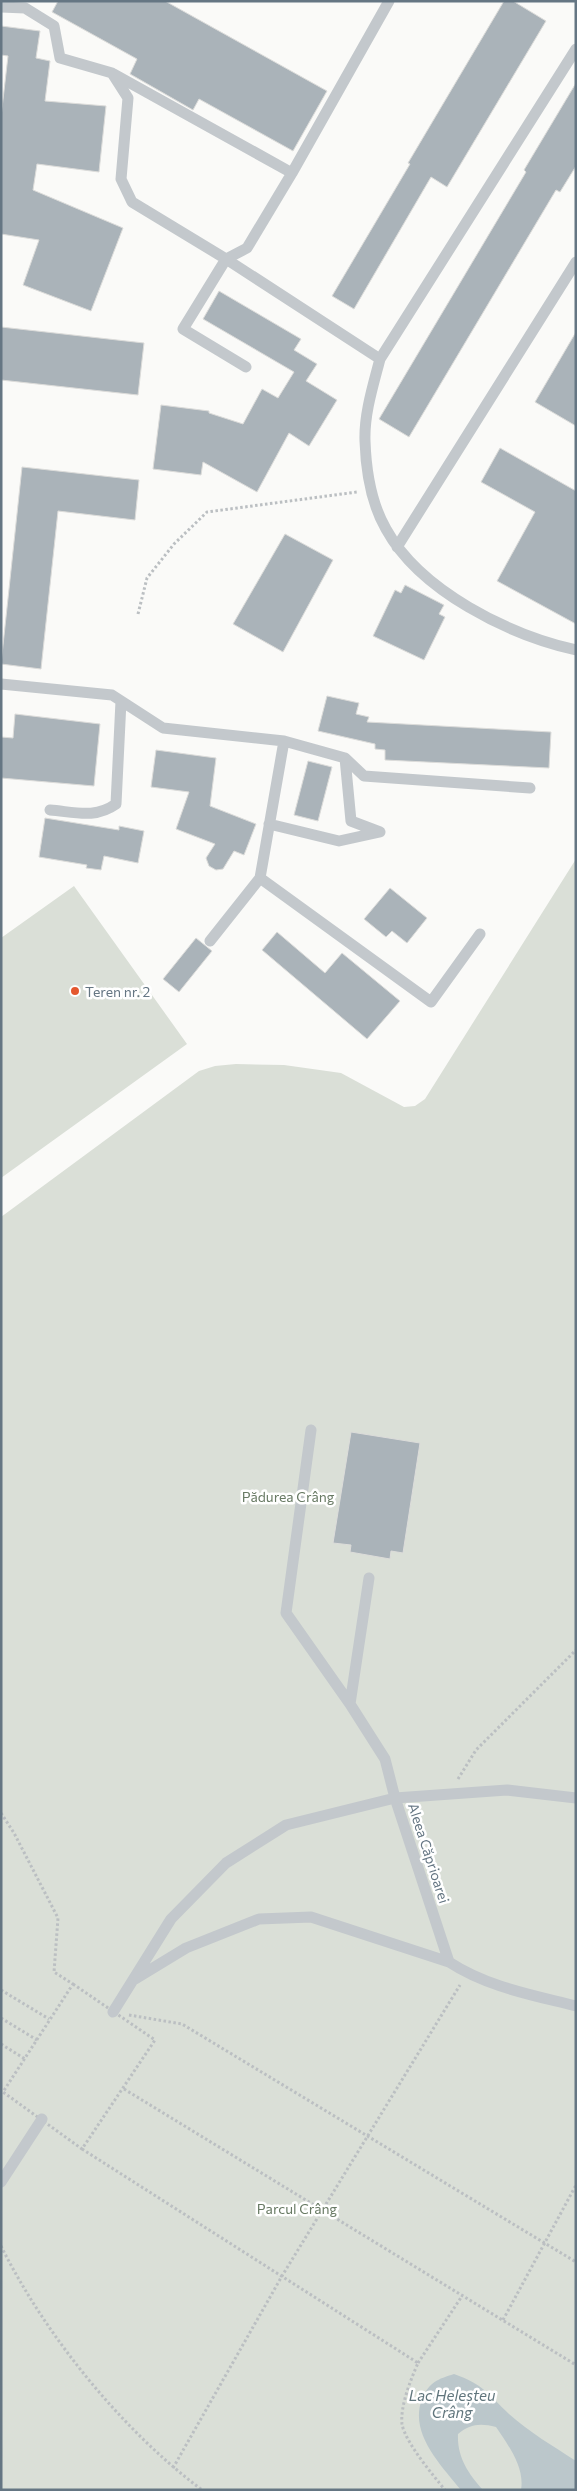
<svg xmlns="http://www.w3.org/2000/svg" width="577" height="2491" viewBox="0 0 577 2491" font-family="Commissioner,sans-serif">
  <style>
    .green { fill: #dadfd7 }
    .water { fill: #bbc7cb }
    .building { fill: #aab3b9; stroke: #dcdcda }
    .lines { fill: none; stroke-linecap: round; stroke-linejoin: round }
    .path { stroke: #bbbfc2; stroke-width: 3; stroke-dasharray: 2.5 2.5; stroke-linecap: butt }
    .lane { stroke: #c3c8cc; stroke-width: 11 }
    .poi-dot { fill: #e4572e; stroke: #fff; stroke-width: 2 }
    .labels { text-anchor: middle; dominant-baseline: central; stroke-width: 5; stroke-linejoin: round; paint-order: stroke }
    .poi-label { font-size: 14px; fill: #657683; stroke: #fff; text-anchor: start }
    .park-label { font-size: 14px; fill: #687a64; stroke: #fff }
    .street-label { font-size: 14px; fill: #657683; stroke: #fff }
    .water-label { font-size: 15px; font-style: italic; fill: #60757c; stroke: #fff }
  </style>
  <rect width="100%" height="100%" fill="#fafaf8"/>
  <path class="green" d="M576,859V2490H1V1217L199,1071L215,1066L236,1064L284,1065L341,1073L404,1107L415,1106L425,1099Z
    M74,886L187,1044L1,1178V938Z"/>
  <path class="water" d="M454,2374C483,2384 488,2394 509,2414C529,2432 553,2446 576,2461V2490H521C525,2467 508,2445 496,2427C480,2423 470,2424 458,2434C457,2457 468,2473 483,2490H461C440,2464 409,2433 422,2399C429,2382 438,2379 454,2374Z"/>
  <path class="building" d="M58,1H165L327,91L293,151L199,99L193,110L130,74L137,59L52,12Z
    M504,1H513L546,21L447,187L431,177L354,309L332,296L410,164L408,163Z
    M1,26L40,31L36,58L50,61L45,101L106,106L99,172L37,164L33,190L123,228L91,311L23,285L39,240L1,234V117L8,56L1,55Z
    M576,83V166L560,192L556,190L409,437L379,419L526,172L524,170Z
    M219,291L301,339L294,350L317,364L306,381L337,400L309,446L289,433L257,492L203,462L201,475L153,469L161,405L209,411V413L243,424L262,389L278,398L294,372L203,319Z
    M1,327L144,343L138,395L1,380Z
    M576,332V426L535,402Z
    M500,448L576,491V624L497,581L535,512L481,482Z
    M22,467L139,480L135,520L58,511L41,669L1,664Z
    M285,534L333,560L283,652L233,624Z
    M405,585L444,605L439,614L445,617L424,660L373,636L395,590L401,593Z
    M327,696L359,703L356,714L369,717L367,722L551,732L549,768L385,760V750L375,749V744L318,731Z
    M15,714L100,724L94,786L1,778V737L13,738Z
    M156,750L216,758L210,806L256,824L244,855L234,851L223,869L216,870L209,866L206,858L215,844L176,829L189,792L151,787Z
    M308,761L332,767L318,821L294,815Z
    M45,818L119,830V826L144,831L138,863L104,856L101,870L86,868L87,865L39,857Z
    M390,888L427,918L407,943L392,931L386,937L364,919Z
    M277,932L325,973L342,953L400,1001L367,1039L262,950Z
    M196,938L212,951L179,992L163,979Z
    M351,1432L420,1443L403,1553L391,1551L390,1559L350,1552L351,1545L333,1543Z"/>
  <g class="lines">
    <path class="path" d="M138,614L147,578L174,544L207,512L357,492
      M458,1779L476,1750L576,1650
      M1,1813L14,1833L58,1918L54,1972L73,1984
      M73,1984L155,2040L82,2149L3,2092Z
      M1,1990L49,2019
      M129,2015L182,2024L576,2262
      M1,2018L37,2040
      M1,2044L25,2059
      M124,2089L576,2365
      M82,2149L418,2363C411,2379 400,2406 402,2424C405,2442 433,2475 445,2490
      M1,2246C46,2336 121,2429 202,2490
      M503,2320L576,2185
      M418,2363L462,2296
      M173,2468L282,2276L460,1985"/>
    <path class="lane" d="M1,7L25,8L54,26L60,58L112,73L292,173
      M576,49L380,359C373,386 364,414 365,441C366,471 371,503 386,529C420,591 509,635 576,650
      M112,73L128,98L121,179L132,202L226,259L183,329L246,367
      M380,359L226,259L247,248L292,173L389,1
      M397,547L576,262
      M1,684L112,695L163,728L284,741L345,758L364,776L530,788
      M50,810C75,812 95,819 116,804L121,701
      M269,824L339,841L380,832L351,821L345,758
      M260,878L431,1002L480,934
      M210,941L260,878L284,741
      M311,1430L286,1613L350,1704
      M576,1798L507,1790L395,1798L449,1962C487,1987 533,1995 576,2006
      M135,1979L186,1948L259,1919L311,1917L449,1962
      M113,2012L171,1919L226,1863L286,1825L395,1798L385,1759L350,1704L369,1578
      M1,2182L42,2119"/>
  </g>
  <circle class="poi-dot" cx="75" cy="991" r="5"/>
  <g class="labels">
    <g class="poi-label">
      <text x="85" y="991">Teren nr. 2</text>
    </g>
    <g class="park-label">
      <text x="288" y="1496">Pădurea Crâng</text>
      <text x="297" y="2208">Parcul Crâng</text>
    </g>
    <g class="street-label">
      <text transform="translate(429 1853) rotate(72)">Aleea Căprioarei</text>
    </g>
    <g class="water-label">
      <text x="452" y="2395">Lac Heleșteu<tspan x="452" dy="17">Crâng</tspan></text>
    </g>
  </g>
  <rect width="577" height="2491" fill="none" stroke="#657683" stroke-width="5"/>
</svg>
